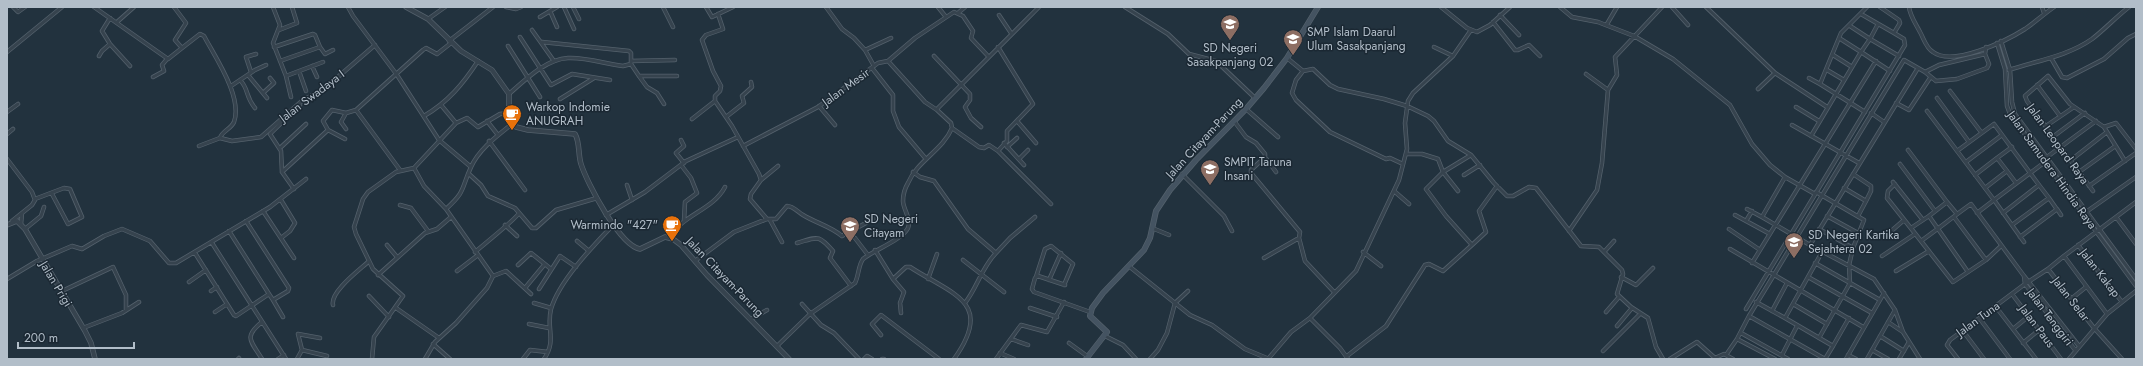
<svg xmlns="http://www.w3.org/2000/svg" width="2143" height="366" viewBox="0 0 2143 366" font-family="Jost,sans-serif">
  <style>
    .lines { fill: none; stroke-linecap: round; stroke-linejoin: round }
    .minor-casing { stroke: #54616c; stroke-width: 4.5 }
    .tertiary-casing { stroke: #54616c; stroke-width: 5.5 }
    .secondary-casing { stroke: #54616c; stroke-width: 6 }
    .minor { stroke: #36434e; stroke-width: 3 }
    .tertiary { stroke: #36434e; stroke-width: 4 }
    .secondary { stroke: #445361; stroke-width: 4.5 }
    .labels { text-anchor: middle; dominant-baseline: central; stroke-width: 3; stroke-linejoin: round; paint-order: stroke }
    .poi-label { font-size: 12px; fill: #b2bec9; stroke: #1b2833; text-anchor: start }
    .street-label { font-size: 12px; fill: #b2bec9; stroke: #1b2833 }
  </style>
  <rect width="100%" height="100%" fill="#22323e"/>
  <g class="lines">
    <g class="minor-casing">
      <path id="minor" d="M13,7L18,12L25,7
        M94,7L168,59L182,48L175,40L186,23L174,7
        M273,7L280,25L273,43L286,76L291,97
        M348,7L353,16L397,75L439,140L471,167
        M506,7L516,9L521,7
        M564,7L574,29
        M573,7L579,19
        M663,7L673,27
        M706,7L712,17L733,7
        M826,7L842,29L854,38L865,50L874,66
        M938,7L946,17
        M1125,7L1168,34L1189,54L1216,61L1255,98
        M1441,7L1467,28L1477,32L1490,25L1510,7
        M1560,7L1572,17L1598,22L1634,36L1673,59L1730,105L1752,144L1770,165L1785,177L1815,194
        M1672,7L1688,25
        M1706,7L1775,73L1827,107
        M1909,7C1910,16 1916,24 1920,32C1924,39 1926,48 1933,52C1953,67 2006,41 2025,29C2035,22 2044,14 2054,7
        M2042,7L2044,13
        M550,11L557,27
        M958,13L965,7
        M718,14L723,29L706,35L702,40L713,71L721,86L720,91L715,96V101L732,126L759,174L761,180L751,194L750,199L767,219
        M1861,14L1894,33
        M999,15L1011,33
        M1500,15L1519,35
        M540,17L557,7
        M110,18L102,31L110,44L130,66
        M428,19L445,7
        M117,22L134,7
        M1493,22L1515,50H1518L1529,45L1540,56
        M1607,24L1617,7
        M1850,26L1870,39L1878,24
        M279,30L297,23L292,7
        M532,30L554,61
        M520,37L551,85L572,74L610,80
        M449,41L493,7
        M2001,41L2010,70L2012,102L2015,114L2136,279
        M542,42L629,51L631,53V64L639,76L647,87L657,93L664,104
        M1997,43L2005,69L2007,106L2010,114L2136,286
        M508,46L540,97
        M274,47L313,34L315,35L320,47
        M998,47L1033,104L1007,131V141L998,151L1051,204
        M1434,47L1453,56
        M182,48L200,34L204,36C215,57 243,97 234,122C231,129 222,131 220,138L232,141L261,137L303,100L324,89L375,45
        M865,50L891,38
        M7,52L62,7
        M1985,54L1989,64L1987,68L1957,79L1936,81L1925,72L1939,65L1985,54L1986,47
        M1833,55L1852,67
        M99,56L102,51L110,44
        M934,56L970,94V100L965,107L971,118L981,127
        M1287,58L1303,71L1313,69L1330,85L1338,89L1384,99L1407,106L1428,116L1434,121L1448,141L1471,155L1494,183L1507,196H1513L1529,187L1536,188L1581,246L1599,247L1622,270L1623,274L1617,294L1631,307L1648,318L1656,347L1663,359
        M2051,58L2062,77L2067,78L2104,59L2128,38L2136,34
        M280,61L320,47L325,54L333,50
        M631,61L675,60
        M888,61L915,38L954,12L963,16L973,31L971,38L988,56
        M312,66L317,77
        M872,68L893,95V111L899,127L926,159
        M1918,68L1810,245L1874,279L1895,310L1903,332L1920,359
        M1827,70L1844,80
        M2009,70C2036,61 2068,56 2092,39C2105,29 2116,17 2129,7
        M299,71L306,91
        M1303,71L1296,80L1292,93L1296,100L1330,132L1386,159L1390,158L1403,164
        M1890,71L1861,52L1870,39L1899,56
        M251,72L246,57L256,54
        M1586,74L1608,90
        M248,75L267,98
        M286,76L323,62
        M639,76H677
        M153,77L164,71L162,65L167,59
        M1809,78L1820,84
        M240,80C249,89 245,96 255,108
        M2037,85L2060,116
        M231,86L255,70L266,65
        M1758,89L1775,73
        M1950,91L1981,132
        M263,93L274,83L270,78
        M509,94C525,80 546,59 568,58C586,57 606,64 623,66L631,64
        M1937,98L1969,142
        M560,99L594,78
        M1896,103L1909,110L1930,78
        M441,105L456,123
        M819,106L835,125
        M1796,107L1819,121
        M1246,109L1278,137
        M356,110L400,170
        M1927,111L1994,200L2045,162
        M7,112L18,104
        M1865,112L1820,84L1841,33L1867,7
        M346,113L341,122L346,129
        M1871,113L1884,122
        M424,116C448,102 463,84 478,61
        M726,117L744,103L742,96L752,87L751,82
        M692,119L715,101
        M487,121L498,135
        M1017,121L1036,143
        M1234,121L1246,137L1256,143L1265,154V157L1251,170V173L1300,232L1299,238L1264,258
        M1792,125L1859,163
        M2046,126L2074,107
        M2104,127L2116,123L2136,149
        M952,128L979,147L984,148L989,145L998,151
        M328,130L345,139
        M7,134L13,129
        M1811,136L1861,52L1839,38
        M2054,136L2085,113
        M681,140L684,146L676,153L684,163
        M489,141L525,190
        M1004,143L1024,165
        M199,146L220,138
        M743,146L818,107L878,63L888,61L925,102L937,110
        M1007,147L1017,138
        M280,148L306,124
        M1908,150L1947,202
        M1957,151L1994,124L2039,185
        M1406,154H1422L1438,159L1443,172L1458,191
        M1265,157L1276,172
        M2047,157L2096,121
        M1997,158L2012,147
        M7,159L32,192L35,200L32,205L12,221
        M1019,159L1028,150
        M2071,160L2107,132
        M1966,162L2002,135
        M1900,164L1935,211
        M681,165L691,178L697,193L685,202L684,221
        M414,168L424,186L446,209L493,276L487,288L456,323L435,342L425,359
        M282,172L328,130L323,121L332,110L346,113L356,110L423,50L426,48L437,54L451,43
        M913,172L920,177L934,181L968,229L996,253C982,267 977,288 965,303
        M2079,172L2114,147
        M469,174L481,185L488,196L515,208L532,228H536L556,210L597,198
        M1182,174L1224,216L1232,231
        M1853,174L1871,186V191L1866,201
        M1464,175L1480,165
        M1975,175L1997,158L2007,171
        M1785,177L1762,217L1810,245
        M761,180L778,166
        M1893,182L1923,220
        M1895,184L1888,191L1887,198L1921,241
        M627,185L632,200
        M2089,186L2136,153
        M1844,188L1866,201L1858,216
        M1985,188L2007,171L2016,183
        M294,189L282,172L281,151L270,134L300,105
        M1394,191L1409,204
        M2093,191L2027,101L2025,96L2048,76L2070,104L2104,127L2125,161
        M1816,192L1864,220L1853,248L1849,265L1850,283L1819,338
        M35,199L64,188L70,189L82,217L68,224L52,194
        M400,205L411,208L428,231
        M446,209C466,191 461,189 471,167C479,149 497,136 512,124
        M1747,209L1762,217
        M2057,209L2061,215
        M263,211L294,258
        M2086,212L2136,177
        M1977,213L1994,200L2024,242
        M2003,213L2039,185L2049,198
        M606,215L645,192L686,161L738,137
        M1735,215L1770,234
        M1827,216L1858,233
        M1929,216L1947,202L1957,214
        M1954,217L1986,260
        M2116,217L2136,244
        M770,220L782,242
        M246,221L289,288L288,291L273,300L269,294
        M1746,221L1752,211
        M21,224L22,213
        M505,225L517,236
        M2012,225L2049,198L2056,208V210L2020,237
        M1152,228L1169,235
        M1911,228L1929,216L1968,272L1953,282L1921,241C1938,229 1954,216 1971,204L2024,276L2079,346
        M25,229L41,216L44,207
        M1729,229L1760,250
        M1819,229L1853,248
        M1569,231L1597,190L1602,163L1608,90L1617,75L1615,57L1662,7
        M1889,233L1904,220
        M670,237C682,215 713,210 725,187
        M281,238L290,231L295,223L281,200
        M855,238L868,255
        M1299,238L1305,261L1334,292
        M577,241L589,251
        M212,243L286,359
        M797,243C818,237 818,234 833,251L830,258L851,286
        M387,245L397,257
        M1472,245L1486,232L1479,211L1497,186
        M2078,245L2122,302
        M1730,249L1863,327
        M875,250L893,279L906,267H910C953,295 995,302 954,359
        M475,252C482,246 517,218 519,213
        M1363,252L1381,266
        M1604,252L1614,241
        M1822,252L1785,318L1833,346L1825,359
        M195,253L234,315L236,316L269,294L229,231
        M996,253L1010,238L1035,217
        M1882,256L1915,234
        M963,260L1004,292
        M695,261L734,232L767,219H776L787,206C793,206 798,212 803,215C816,223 830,226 842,236L875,218
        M1752,263L1876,61
        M1815,263L1880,300
        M518,265L531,253L551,269
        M1130,267L1190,315L1212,325L1245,349L1269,359
        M2048,269L2064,256
        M457,271L478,255
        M1896,271L1929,251
        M1968,272L1986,260L2001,246
        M378,275L425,233L437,229L451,217
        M493,276L506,271L531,294
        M2024,276L2025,284L2075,350
        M1036,277L1045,249L1051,246L1073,264L1064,285
        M1621,277L1636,285L1653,268
        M1808,277L1872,313
        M7,279L37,261L72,246L82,249L104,236L122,229L150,241L169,263H176L270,207L306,179
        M893,279L904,292L900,303L901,313
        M928,279L937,254
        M1049,280L1061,253
        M189,282L206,270
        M1065,285L1038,276L1035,278L1032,289L1034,292L1090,312
        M525,288L544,265
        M539,289L560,256L576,267
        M62,291L113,267L126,295V310
        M211,291L217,287
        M2012,294L2061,359
        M369,296L389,317
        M2071,299L2086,287
        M273,300L283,317
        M1756,302L1785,318
        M534,303L551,308
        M802,304L821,325L834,333L859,359
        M1793,304L1827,324
        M333,305C330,292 358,271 368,262
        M1996,307L2036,359
        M396,308L439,338
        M1030,308L1057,317
        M1746,309L1905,45L1904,39L1894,33L1900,23L1899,20L1880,7
        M1772,311L1787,283
        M215,312L227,304
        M1606,312L1619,297
        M2107,314L2064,256L2136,202
        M1310,318L1340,348L1348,359
        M751,319L767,310
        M1980,319L2010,359
        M1888,322L1903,332
        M529,324L549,328
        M1617,326L1632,308
        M83,328L122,313L139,302
        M2013,329L2029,316
        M1963,331L1984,359
        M1741,333L1788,359
        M881,335L872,324L881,315L939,359
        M1105,336L1123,345L1136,359
        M1880,336L1904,351
        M1011,339L1028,345
        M1737,339L1775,359
        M1069,343L1087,356
        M2023,343L2039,330
        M433,344L450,359
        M777,346L810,314L855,283C859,275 858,266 863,259C874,250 902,240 908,228C912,220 903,209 903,201C903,195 905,188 908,183C917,161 943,150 952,128L951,123L937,110L938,108L1039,7
        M1833,346L1849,318
        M302,350L327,356
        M1872,350L1888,359
        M1603,351L1640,314
        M1000,353L1014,359
        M1726,355L1737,339L1749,316
        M1782,355L1797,326
        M1848,355L1856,359
        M1347,356L1386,326L1425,265L1429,264L1443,271L1472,245L1446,216L1426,189L1443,172L1471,155
        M238,359L239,358
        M262,359C251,341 243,337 262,322
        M278,359L284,355
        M297,359L302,350L298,334L320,338
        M372,359L374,337L403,296L373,269L356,234L354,227L363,199L368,192L396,172L414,168L456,123L467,118L478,127L500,114L509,113
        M523,359L530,350L548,352
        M544,359C557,340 546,329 551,309C559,281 593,246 613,225
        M864,359L867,356L872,359
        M882,359H884
        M996,359L1021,325L1047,332L1064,302
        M1150,359L1158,350L1167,333L1175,303L1188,291
        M1268,359L1291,332L1310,318L1356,271L1399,180L1407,149L1405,123L1408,101L1413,93L1453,56L1471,30
        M1670,359L1697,342L1715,358L1724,354L1733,359
        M1825,359L1749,316L1904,60L1925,72
        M1846,359L1884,293
        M1867,359L1895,310
        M1899,359L1909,342
        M1958,359L1947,345L1950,340L2025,284L2048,269L2094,328L2122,359
        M2069,359L2107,314L2136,291"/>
    </g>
    <g class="tertiary-casing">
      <path id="tertiary" d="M406,7L428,19L461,51L492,70L509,94V116L512,124L516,127L528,130L575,134C580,142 578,155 581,164C587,183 620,246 640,249L665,237L673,239L681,245L707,275L789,359
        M7,225L17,221L25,229L85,331L91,343L95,359"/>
    </g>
    <g class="secondary-casing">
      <path id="secondary" d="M1086,359L1107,332L1090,316L1092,308L1103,293L1144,250L1150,238L1156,211L1170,190L1196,160L1246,109L1264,88L1287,58L1318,7"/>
    </g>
    <use href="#minor" class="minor"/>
    <use href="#tertiary" class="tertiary"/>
    <use href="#secondary" class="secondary"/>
  </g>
  <defs>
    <g id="school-pin" transform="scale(1)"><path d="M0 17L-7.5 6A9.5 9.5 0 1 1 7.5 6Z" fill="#8d6e63" stroke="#1b2833"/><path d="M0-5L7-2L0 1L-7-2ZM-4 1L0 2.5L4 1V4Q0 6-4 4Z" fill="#fff"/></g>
    <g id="cafe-pin" transform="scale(1)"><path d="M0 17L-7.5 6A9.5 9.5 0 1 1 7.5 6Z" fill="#e8710a" stroke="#1b2833"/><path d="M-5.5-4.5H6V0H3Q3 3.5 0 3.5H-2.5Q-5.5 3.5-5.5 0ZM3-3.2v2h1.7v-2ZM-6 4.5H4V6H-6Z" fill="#fff"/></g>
  </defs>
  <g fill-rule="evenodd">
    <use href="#school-pin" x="1230" y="24"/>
    <use href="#school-pin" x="1293" y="39"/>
    <use href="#cafe-pin" x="512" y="114"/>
    <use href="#school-pin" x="1210" y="169"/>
    <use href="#cafe-pin" x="672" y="225"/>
    <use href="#school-pin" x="850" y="226"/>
    <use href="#school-pin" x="1794" y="242"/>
  </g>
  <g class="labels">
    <g class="poi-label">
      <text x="1307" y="32">SMP Islam Daarul<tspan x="1307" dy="14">Ulum Sasakpanjang</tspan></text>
      <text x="1230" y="48" text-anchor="middle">SD Negeri<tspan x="1230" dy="14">Sasakpanjang 02</tspan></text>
      <text x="526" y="107">Warkop Indomie<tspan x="526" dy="14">ANUGRAH</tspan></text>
      <text x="1224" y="162">SMPIT Taruna<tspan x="1224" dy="14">Insani</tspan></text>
      <text x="864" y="219">SD Negeri<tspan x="864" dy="14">Citayam</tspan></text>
      <text x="658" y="225" text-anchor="end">Warmindo "427"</text>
      <text x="1808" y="235">SD Negeri Kartika<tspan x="1808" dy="14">Sejahtera 02</tspan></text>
    </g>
    <g class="street-label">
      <text transform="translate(846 87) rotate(-36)">Jalan Mesir</text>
      <text transform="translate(312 96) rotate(-37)">Jalan Swadaya I</text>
      <text transform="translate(1204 138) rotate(-47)">Jalan Citayam-Parung</text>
      <text transform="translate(2058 144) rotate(54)">Jalan Leopard Raya</text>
      <text transform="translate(2052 170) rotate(54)">Jalan Samudera Hindia Raya</text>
      <text transform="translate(2100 273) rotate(52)">Jalan Kakap</text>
      <text transform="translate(725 277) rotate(46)">Jalan Citayam-Parung</text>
      <text transform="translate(56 284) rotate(59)">Jalan Prigi</text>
      <text transform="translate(2071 299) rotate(52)">Jalan Selar</text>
      <text transform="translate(2050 317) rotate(53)">Jalan Tenggiri</text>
      <text transform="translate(1978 319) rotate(-36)">Jalan Tuna</text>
      <text transform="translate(2037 326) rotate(53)">Jalan Paus</text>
    </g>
  </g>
  <rect width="2143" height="366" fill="none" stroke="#b2bec9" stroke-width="16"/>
  <path d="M18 342v6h116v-6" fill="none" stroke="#b2bec9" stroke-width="2"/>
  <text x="24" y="342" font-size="12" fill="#b2bec9" stroke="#1b2833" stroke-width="3" paint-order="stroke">200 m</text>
</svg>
